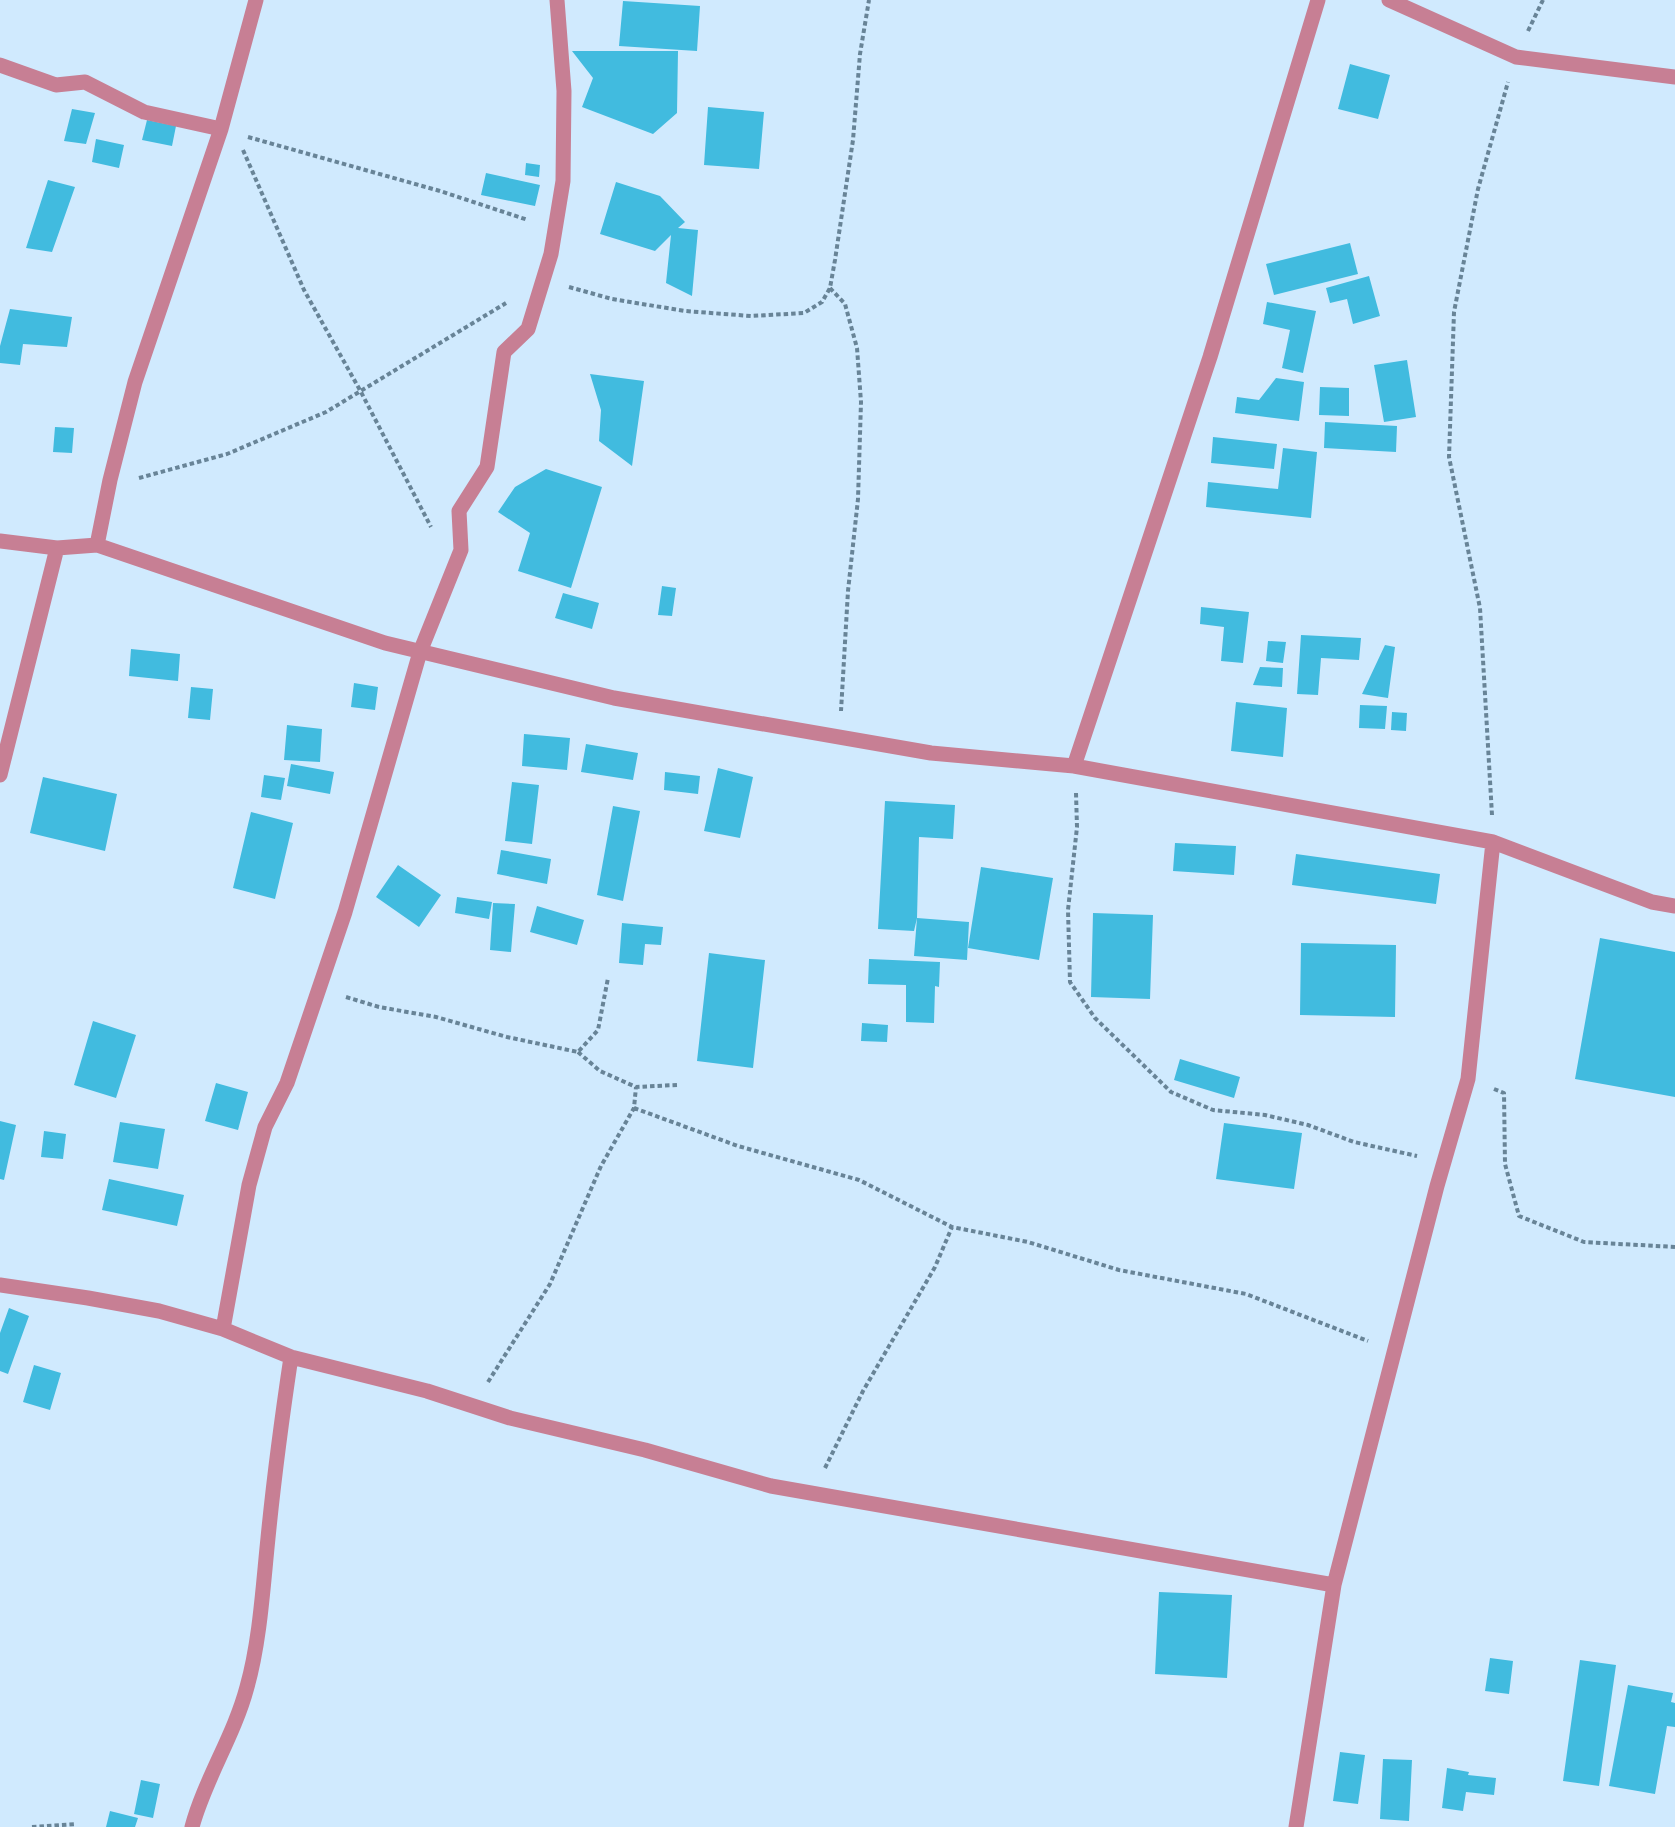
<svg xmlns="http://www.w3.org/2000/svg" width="1675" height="1827" viewBox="0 0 1675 1827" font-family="Inter,sans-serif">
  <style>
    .building { fill: #41bbdf }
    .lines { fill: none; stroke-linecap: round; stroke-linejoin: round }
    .path { stroke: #688497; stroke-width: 4; stroke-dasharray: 4.5 3; stroke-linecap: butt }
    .street { stroke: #c77f94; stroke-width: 15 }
  </style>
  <rect width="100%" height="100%" fill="#d0eafe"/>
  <path class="building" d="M623,1L700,6L697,51L619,46Z
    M572,51H678L677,113L653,134L582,107L593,78Z
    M1350,64L1390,75L1378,119L1338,109Z
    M708,107L764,112L759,169L704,165Z
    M72,109L95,113L86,144L64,141Z
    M147,120L176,126L172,146L142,140Z
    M96,139L124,145L119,168L92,162Z
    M526,163L540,165L539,177L525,175Z
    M486,173L540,185L535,206L481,195Z
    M48,180L75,187L52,252L26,248Z
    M616,182L660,196L685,222L678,228L698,230L692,296L666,283L671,235L655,251L600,234Z
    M1350,243L1358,274L1274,295L1266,264Z
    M1369,276L1380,316L1353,324L1347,299L1330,303L1326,288Z
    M1267,302L1316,311L1303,373L1282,368L1290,330L1263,324Z
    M10,309L72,317L67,347L23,344L20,365L0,363V346Z
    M1407,360L1416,417L1384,422L1374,365Z
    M590,374L644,381L632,466L599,441L601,410Z
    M1276,378L1304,382L1299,421L1235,413L1237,397L1259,400Z
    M1320,387L1349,388V416L1319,415Z
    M1325,422L1397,426L1396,452L1324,448Z
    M55,427L74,428L72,453L53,452Z
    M1213,437L1277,444L1274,469L1211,463Z
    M1283,448L1317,452L1311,518L1206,507L1208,482L1278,489Z
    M546,469L602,487L571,588L518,571L530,533L498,512L515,487Z
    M662,586L676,588L672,616L658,615Z
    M563,593L599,603L592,629L555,618Z
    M1201,607L1249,612L1243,663L1221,661L1224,627L1200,624Z
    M1301,635L1361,638L1359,660L1321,658L1318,695L1297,694Z
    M1268,641L1286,642L1283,663L1266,661Z
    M1385,645L1395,647L1388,698L1362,694Z
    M131,649L180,654L178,681L129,676Z
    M1260,667L1283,668L1282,687L1253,685Z
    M354,683L378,687L375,710L351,707Z
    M191,687L213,689L210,720L188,718Z
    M1236,702L1287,708L1283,757L1231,751Z
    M1360,705L1387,706L1385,729L1359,728Z
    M1392,712L1407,713L1406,731L1391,730Z
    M287,725L322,729L320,762L284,760Z
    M524,734L570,738L567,770L522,766Z
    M586,744L638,753L633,780L581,772Z
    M291,764L334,772L330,794L287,786Z
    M718,768L753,777L740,838L704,831Z
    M665,772L700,776L698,794L664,790Z
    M264,775L285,778L281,800L261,797Z
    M43,777L117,794L105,851L30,833Z
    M512,782L539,785L532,844L505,841Z
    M885,801L955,805L953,839L919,837L917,918L969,922L967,960L914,956L917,918L914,931L878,929Z
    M613,806L640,811L623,901L597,895Z
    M251,812L293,823L275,899L233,888Z
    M1175,843L1236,846L1234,875L1173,871Z
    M501,850L551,859L547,884L497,874Z
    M1296,854L1440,874L1436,904L1292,885Z
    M398,865L441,895L419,927L376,897Z
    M981,867L1053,878L1039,960L968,948Z
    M457,897L492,902L489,919L455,913Z
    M493,903L515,904L511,952L490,950Z
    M537,906L584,920L577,945L530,932Z
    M1093,913L1153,915L1150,999L1091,997Z
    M622,923L663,927L661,945L645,944L643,965L619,963Z
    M1600,938L1675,952V1097L1575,1079Z
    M1301,943L1396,945L1395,1017L1300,1015Z
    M709,953L765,960L753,1068L697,1061Z
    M869,959L940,962L939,987L935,986L934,1023L906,1022V985L868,984Z
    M93,1021L136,1035L116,1098L74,1085Z
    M862,1023L888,1025L887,1042L861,1041Z
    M1180,1059L1240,1077L1234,1098L1174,1080Z
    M216,1083L248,1092L238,1130L205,1121Z
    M0,1121L16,1125L4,1180L0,1179Z
    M120,1122L165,1129L158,1169L113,1162Z
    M1224,1123L1302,1133L1294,1189L1216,1179Z
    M44,1131L66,1134L63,1159L41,1157Z
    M109,1179L184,1195L177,1226L102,1210Z
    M9,1308L29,1316L8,1374L0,1371V1333Z
    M34,1365L61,1373L50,1410L23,1402Z
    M1159,1592L1232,1595L1227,1678L1155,1674Z
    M1490,1658L1513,1661L1509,1694L1485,1691Z
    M1580,1660L1616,1665L1599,1786L1563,1781Z
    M1628,1685L1673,1693L1671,1702L1675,1703V1727L1667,1726L1655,1794L1609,1786Z
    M1340,1752L1365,1755L1358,1804L1333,1801Z
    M1383,1759L1412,1760L1409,1821L1380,1819Z
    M1447,1768L1469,1772L1468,1775L1496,1778L1494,1795L1466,1792L1463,1811L1442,1808Z
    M141,1780L160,1784L153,1818L134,1814Z
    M110,1811L138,1818L135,1827H106Z"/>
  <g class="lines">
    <path class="path" d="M1528,31L1543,0
      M248,137L440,191L528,220
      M243,150L304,290L361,392L431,527
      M569,287L612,299L685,311L751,316L804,313L822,302L830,288L835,260L853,140L860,54L869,0
      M830,288L845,304L857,348L861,402L858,499L848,591L841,711
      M139,478L227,454L326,412L506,303
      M1076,793L1077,827L1068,910L1070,982L1095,1018L1171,1092L1213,1110L1265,1115L1308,1125L1354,1142L1417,1156
      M1492,815L1480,608L1449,457L1454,312L1478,189L1508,82
      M346,997L379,1007L436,1017L507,1037L578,1052L598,1030L608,978
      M578,1052L600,1071L636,1087L677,1085
      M1494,1089L1504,1093L1505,1164L1519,1216L1584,1242L1675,1247
      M634,1108L738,1146L859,1180L952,1227L1028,1242L1119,1270L1246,1294L1368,1341
      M488,1382L550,1284L601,1166L634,1108L636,1087
      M825,1468L863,1391L935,1267L952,1227
      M32,1827L76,1824"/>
    <path class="street" d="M1389,0L1516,57L1675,77
      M0,65L56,85L85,82L144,112L221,129
      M0,541L57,548L97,545L385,643L614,698L931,753L1074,766L1493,842L1652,902L1675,906
      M97,545L110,480L135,382L221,129L256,0
      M1074,766L1210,357L1318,0
      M0,775L57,548
      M0,1285L88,1298L159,1311L223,1329L291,1357L427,1391L510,1418L645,1450L771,1486L1334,1585
      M223,1329L249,1185L265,1127L287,1083L345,912L420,652L461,550L459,511L487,467L504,352L528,329L551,254L563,181L564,91L557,0
      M192,1827C205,1779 234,1736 247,1687C260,1641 263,1586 268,1538C274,1477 282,1417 291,1357
      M1296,1827L1334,1585L1437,1186L1468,1079L1493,842"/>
  </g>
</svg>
